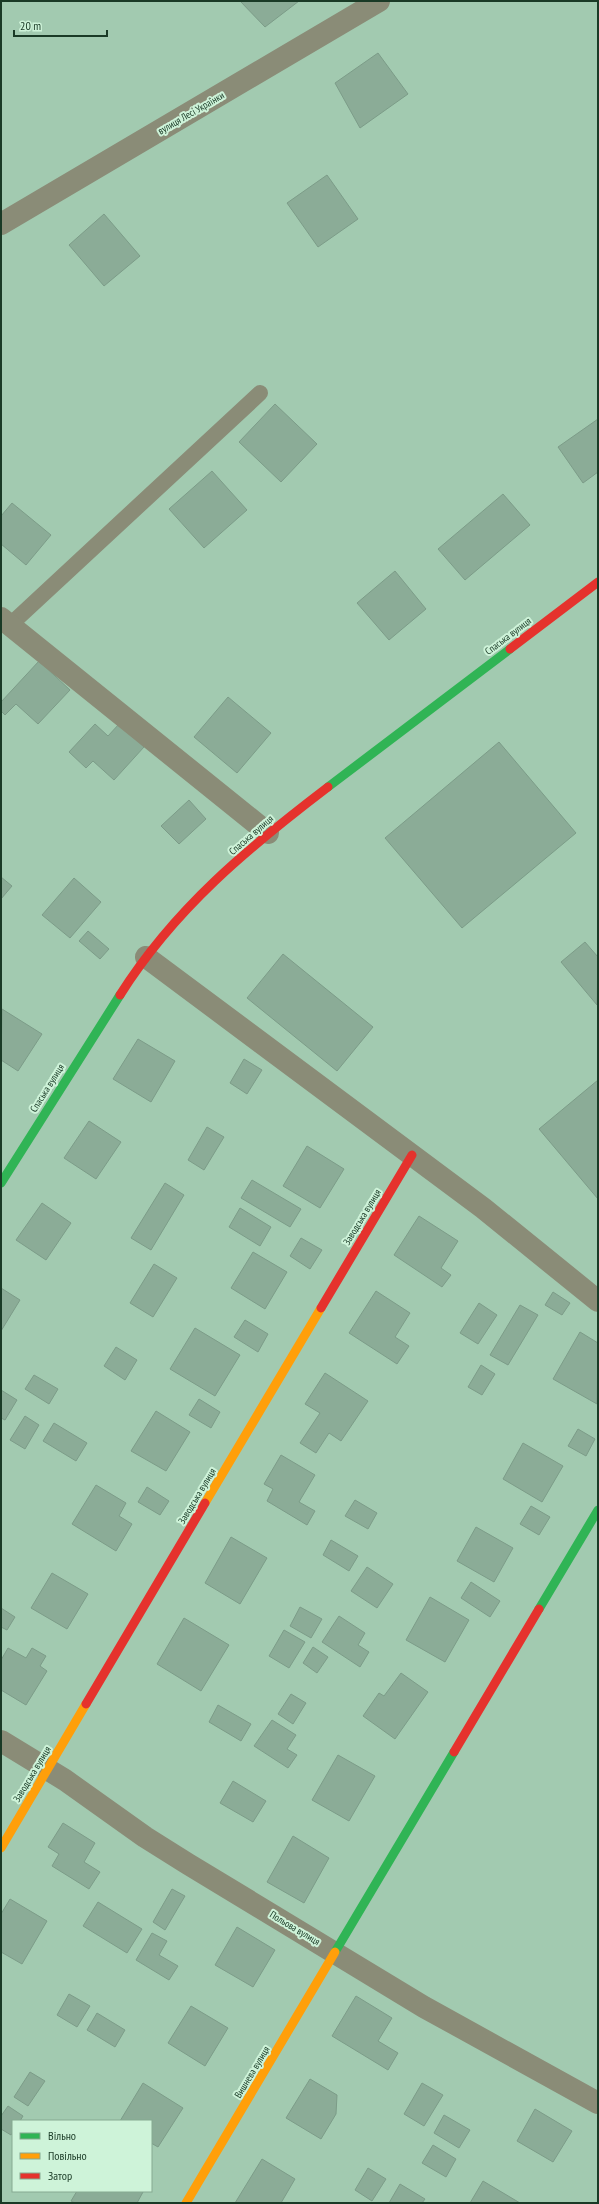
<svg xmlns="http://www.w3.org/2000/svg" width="599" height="2204" viewBox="0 0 599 2204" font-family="'PT Sans Narrow',sans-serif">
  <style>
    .building { fill: #8bac97; stroke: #7c9c88 }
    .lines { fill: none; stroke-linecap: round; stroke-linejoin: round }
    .lane { stroke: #8a8c77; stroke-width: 16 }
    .street { stroke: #8a8c77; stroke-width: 22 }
    .fast { stroke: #30b455; stroke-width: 9 }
    .slow { stroke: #ff9f0a; stroke-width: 9 }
    .jam { stroke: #e5322d; stroke-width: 9 }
    .labels { text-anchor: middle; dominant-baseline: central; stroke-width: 4; stroke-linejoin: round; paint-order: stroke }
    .street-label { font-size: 10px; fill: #1a3a26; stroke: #cef3d9 }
  </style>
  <rect width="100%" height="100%" fill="#a2cab0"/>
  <path class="building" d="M240,1H299L265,27Z
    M378,53L408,94L360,128L335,83Z
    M327,175L358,219L318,247L287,203Z
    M104,214L140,256L104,286L69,245Z
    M275,404L317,444L281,482L239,442Z
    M598,419V472L583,483L558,447Z
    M212,471L247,510L204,548L169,509Z
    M503,494L530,525L465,580L438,549Z
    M12,503L51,535L26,565L1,544V516Z
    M395,571L426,609L389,640L357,603Z
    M39,661L70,690L38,724L16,704L5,715L1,711V702Z
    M228,697L271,733L237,773L194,737Z
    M95,724L108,736L119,724L144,747L114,780L93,761L86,768L69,752Z
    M499,742L576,833L462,928L385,838Z
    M189,800L206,819L179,844L161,826Z
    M1,877L12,886L1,899Z
    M74,878L101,902L70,938L42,915Z
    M88,931L109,949L100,959L79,941Z
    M585,942L598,957L597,1005L561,962Z
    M283,954L373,1027L337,1071L247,998Z
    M2,1009L42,1034L18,1071L1,1060Z
    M138,1039L175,1061L151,1102L113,1079Z
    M244,1059L262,1070L247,1094L230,1083Z
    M598,1080V1199L539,1129Z
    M89,1121L121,1142L96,1179L64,1158Z
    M207,1127L224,1137L204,1170L188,1160Z
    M307,1146L344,1169L320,1208L283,1186Z
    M252,1180L301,1209L290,1227L241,1198Z
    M165,1183L184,1195L151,1250L131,1238Z
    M42,1203L71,1223L46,1260L16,1240Z
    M240,1208L271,1227L260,1246L229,1227Z
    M419,1216L458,1241L441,1268L451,1275L442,1287L394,1255Z
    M301,1238L322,1250L310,1269L290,1256Z
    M253,1252L287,1272L265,1309L231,1288Z
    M154,1264L177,1278L153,1317L130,1303Z
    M1,1288L20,1300L1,1331Z
    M376,1291L410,1313L395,1337L409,1346L397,1364L349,1333Z
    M553,1292L570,1303L562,1315L545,1305Z
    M479,1303L497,1315L478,1344L460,1333Z
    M520,1305L538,1315L508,1365L490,1355Z
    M245,1320L268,1334L258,1352L234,1337Z
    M195,1328L240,1355L215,1396L170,1369Z
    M580,1332L598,1343L597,1404L553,1379Z
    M116,1347L137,1360L125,1380L104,1366Z
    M481,1365L495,1374L482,1395L468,1387Z
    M325,1373L368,1401L341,1441L329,1433L316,1453L300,1443L320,1413L305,1404Z
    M34,1375L58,1389L49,1404L25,1389Z
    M1,1390L17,1400L5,1420L1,1418Z
    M199,1399L220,1412L211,1428L189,1415Z
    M156,1411L190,1432L166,1471L131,1451Z
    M25,1416L39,1425L25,1449L10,1440Z
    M54,1423L87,1443L76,1461L43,1441Z
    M578,1429L595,1439L586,1456L568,1446Z
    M523,1443L563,1466L542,1502L503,1479Z
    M281,1455L315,1475L299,1502L315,1511L307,1525L267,1501L273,1489L264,1484Z
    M96,1485L126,1503L119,1516L132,1524L116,1551L72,1524Z
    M147,1487L169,1501L160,1515L138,1502Z
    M355,1500L377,1513L368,1529L345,1516Z
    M531,1506L550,1517L539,1535L520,1524Z
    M476,1527L513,1548L494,1582L457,1561Z
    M231,1537L267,1558L240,1604L205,1583Z
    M331,1540L358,1556L349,1571L323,1555Z
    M367,1567L393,1584L377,1608L351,1591Z
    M52,1573L88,1594L67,1629L31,1608Z
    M471,1582L500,1601L490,1617L461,1598Z
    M430,1597L469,1620L445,1662L406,1640Z
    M300,1607L322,1619L311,1638L290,1626Z
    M1,1608L15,1617L7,1630L1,1627Z
    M339,1616L365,1633L358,1645L369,1652L360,1667L322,1642Z
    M184,1618L229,1645L201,1691L157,1664Z
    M284,1630L305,1642L289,1668L269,1656Z
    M313,1647L328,1657L317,1673L303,1663Z
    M8,1648L26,1658L32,1648L46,1656L40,1666L47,1671L26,1705L1,1690V1660Z
    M401,1673L428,1692L395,1739L363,1716L379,1693L384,1696Z
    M291,1694L306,1703L293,1724L278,1714Z
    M218,1705L251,1724L241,1741L209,1722Z
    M272,1720L296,1735L287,1749L297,1755L288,1768L254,1746Z
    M338,1755L375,1776L349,1821L312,1800Z
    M233,1781L266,1801L253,1822L220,1803Z
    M63,1823L95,1843L84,1862L100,1872L89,1889L52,1866L59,1854L48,1847Z
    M293,1836L329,1858L304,1903L267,1882Z
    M172,1889L185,1896L165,1930L153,1922Z
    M10,1899L47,1921L22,1964L1,1952V1914Z
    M98,1902L142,1929L127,1953L83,1926Z
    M237,1927L275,1950L253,1987L215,1965Z
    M152,1933L167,1941L159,1955L178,1966L169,1980L136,1960Z
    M69,1994L90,2006L77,2027L57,2015Z
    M356,1996L392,2018L378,2041L398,2053L388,2070L332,2036Z
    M191,2006L228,2028L205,2066L168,2043Z
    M97,2013L125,2030L115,2047L87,2030Z
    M30,2072L45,2081L28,2106L14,2097Z
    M310,2079L337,2095L336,2114L321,2139L286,2118Z
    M143,2083L183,2108L158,2147L151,2143V2121H120Z
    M422,2083L443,2095L424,2126L404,2114Z
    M8,2106L23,2116L20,2121H13V2132L11,2135L1,2129V2116Z
    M535,2109L572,2131L553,2162L517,2141Z
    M444,2115L470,2130L459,2148L434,2133Z
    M433,2145L456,2159L446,2177L422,2163Z
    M262,2159L295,2179L281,2203H235Z
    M368,2168L386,2179L372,2201L355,2190Z
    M483,2181L520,2203H470Z
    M400,2184L425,2199L422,2203H389Z
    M77,2191H141L143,2192L137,2203H75L71,2201Z"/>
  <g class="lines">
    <path class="lane" d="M9,626L260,393"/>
    <path class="street" d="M1,224L379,1
      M1,618L268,833
      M146,957L483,1208L598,1301
      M1,1741L65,1780L145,1837L188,1864L424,2007L598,2103"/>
    <path class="fast" d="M328,787L510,649
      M1,1183L120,995
      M539,1609L598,1510
      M335,1952L454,1752"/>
    <path class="slow" d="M205,1503L321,1308
      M1,1848L86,1704
      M186,2203L335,1952"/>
    <path class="jam" d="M510,649L598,582
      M120,995C175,908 248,848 328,787
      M321,1308L412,1155
      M86,1704L205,1503
      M454,1752L539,1609"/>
  </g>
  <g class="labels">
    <g class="street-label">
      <text transform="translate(191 113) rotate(-30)">вулиця Лесі Українки</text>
      <text transform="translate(508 636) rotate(-37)">Спаська вулиця</text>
      <text transform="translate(251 835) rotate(-41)">Спаська вулиця</text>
      <text transform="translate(47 1088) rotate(-58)">Спаська вулиця</text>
      <text transform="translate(362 1217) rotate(-59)">Заводська вулиця</text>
      <text transform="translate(197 1496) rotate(-59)">Заводська вулиця</text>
      <text transform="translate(32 1774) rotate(-59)">Заводська вулиця</text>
      <text transform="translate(295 1928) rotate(31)">Польова вулиця</text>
      <text transform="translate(252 2072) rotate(-59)">Вишнева вулиця</text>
    </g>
  </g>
  <rect width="599" height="2204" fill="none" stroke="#1a3a26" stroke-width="4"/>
  <rect x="12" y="2120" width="140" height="72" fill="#cef3d9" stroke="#86a991"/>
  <rect x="20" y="2133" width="20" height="6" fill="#30b455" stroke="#86a991"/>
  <text x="48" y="2140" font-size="12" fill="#1a3a26">Вільно</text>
  <rect x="20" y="2153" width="20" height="6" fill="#ff9f0a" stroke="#86a991"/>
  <text x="48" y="2160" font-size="12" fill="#1a3a26">Повільно</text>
  <rect x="20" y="2173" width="20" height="6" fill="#e5322d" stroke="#86a991"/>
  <text x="48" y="2180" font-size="12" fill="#1a3a26">Затор</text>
  <path d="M14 30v6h93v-6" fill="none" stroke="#1a3a26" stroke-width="2"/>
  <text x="20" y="30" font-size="12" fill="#1a3a26" stroke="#cef3d9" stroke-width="3" paint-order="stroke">20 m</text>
</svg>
